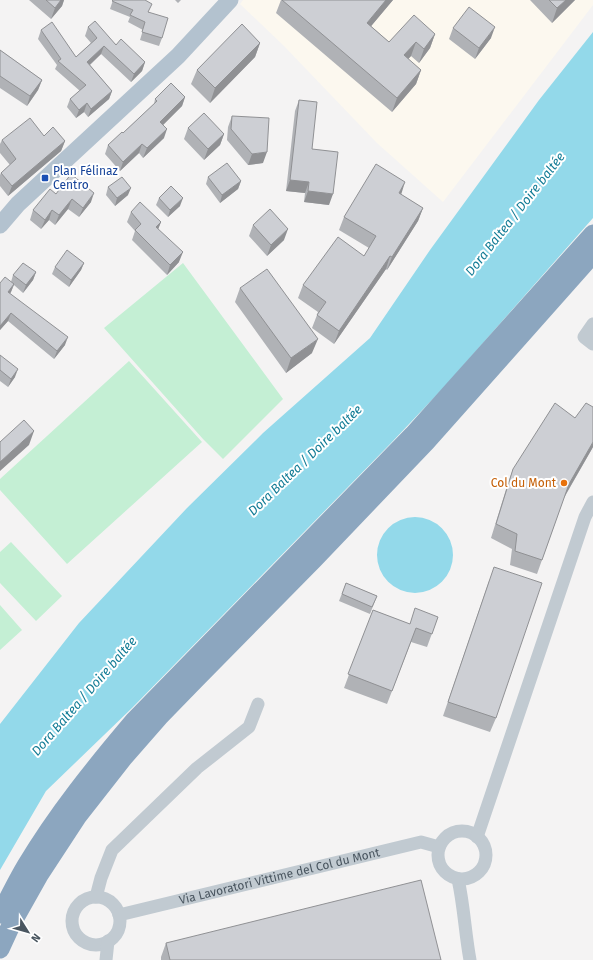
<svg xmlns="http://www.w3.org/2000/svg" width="593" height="960" viewBox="0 0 593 960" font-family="'Fira Sans',sans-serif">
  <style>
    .commercial { fill: #fcf8ef }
    .green { fill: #c4efd4 }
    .water { fill: #93d9ea }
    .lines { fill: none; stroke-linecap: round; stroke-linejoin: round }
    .minor { stroke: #c1cad1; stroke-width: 13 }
    .major { stroke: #b3c2cf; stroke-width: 17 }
    .highway { stroke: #8ca6bf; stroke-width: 19 }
    .wall { fill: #b0b2b6 }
    .shaded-wall { fill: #909194 }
    .building { fill: #cdcfd4; stroke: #909194 }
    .transit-dot { fill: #1a4fb4; stroke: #fff; stroke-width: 1.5 }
    .food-dot { fill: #e8710a; stroke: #fff; stroke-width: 1.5 }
    .labels { text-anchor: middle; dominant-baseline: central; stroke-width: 4; stroke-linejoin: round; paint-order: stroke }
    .transit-label { font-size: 12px; fill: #164399; stroke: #fff; text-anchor: start }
    .food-label { font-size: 12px; fill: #c56008; stroke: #fff; text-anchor: end }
    .street-label { font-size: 12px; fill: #4a5660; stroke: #fff }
    .water-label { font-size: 13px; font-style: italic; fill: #117b95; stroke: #fff }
  </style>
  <rect width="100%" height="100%" fill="#f4f3f3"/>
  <path class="commercial" d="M243,0H593V5L443,202L377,143L284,46L240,4Z"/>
  <path class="green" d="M183,263L283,399L223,459L203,439L104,328Z
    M129,361L202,442L67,564L0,490V479Z
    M11,542L62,596L36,621L0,583V552Z
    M0,605L22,630L0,650Z"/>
  <path class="water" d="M593,32V218L446,385L392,442L132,708L46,791L0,870V724L79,623L187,508L263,433L370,338L430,250L539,100Z
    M377 555a38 38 0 1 1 76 0a38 38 0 1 1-76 0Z"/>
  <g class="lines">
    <g class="minor">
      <path d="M593,324L584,337L593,344"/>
      <circle cx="462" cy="855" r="24"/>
      <path d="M477,837L585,517L593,502"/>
      <path d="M458,879C464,906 465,933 470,960"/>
      <path d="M96,897L101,878L112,850L197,768L249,727L258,704"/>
      <circle cx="96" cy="921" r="24"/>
      <path id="s1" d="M119,915L421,842L439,847"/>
      <path d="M106,960L108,941"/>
    </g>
    <path class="major" d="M0,225L18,204L178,56L230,0"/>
    <path class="highway" d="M0,914C9,898 17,881 26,866C57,814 95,767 134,721L413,435L593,234
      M0,949L12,923L39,875L77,817L124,757L159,717L195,680L314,559L426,442L593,254"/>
  </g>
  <path class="wall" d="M29,0H64L62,6L51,19Z
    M113,0L149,12L162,38L159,46L140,40L143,30L128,22L130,17L110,9Z
    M175,0H181L178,3Z
    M281,0H393L371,26L389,42L435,34L430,48L419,63L411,56L408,59L421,70L416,84L392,112L276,13Z
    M530,0H575L552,23Z
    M88,27L145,62L142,71L131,82L101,54L90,65L112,91L109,99L88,117L84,112L76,118L67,107L70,99L80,91L55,69L57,65L38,39L41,30L76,57L91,43L85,36Z
    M453,28L491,38L475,59L449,39Z
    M260,43L255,57L210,103L191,84L197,70Z
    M0,50L42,80L38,90L27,106L0,88Z
    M185,97L182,106L163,125L164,138L143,158L139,153L120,171L105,154L108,145L123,133L154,104L155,99Z
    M299,100L312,149L329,205L304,202L305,193L286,191L295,111Z
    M232,116L263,163L248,165L227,140L228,127Z
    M188,128L224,134L220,145L204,160L184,139Z
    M44,136L65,141L61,151L8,196L0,186V175L1,173L10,165L0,153V144L2,140Z
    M208,177L241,181L238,189L220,203L206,184Z
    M108,187L128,195L115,206L106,195Z
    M56,194L91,202L79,217L68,209L55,225L49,220L41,229L30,220L33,210Z
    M401,195L423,208L418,221L387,270L386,269L334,344L312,328L317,315L318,312L298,298L303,285L364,256L369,248L339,230L344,217Z
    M159,198L180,206L168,217L156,205Z
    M131,212L161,222L158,229L179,262L167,275L132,240L135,231L127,222Z
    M253,225L284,240L267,256L249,236Z
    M84,263L81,270L69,287L52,274L55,267Z
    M36,272L33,280L23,293L14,285L10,294L65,345L54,359L8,321L0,330V283L11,282L13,275Z
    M240,288L312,353L286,373L235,302Z
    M0,355L15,377L8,387L0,381Z
    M593,447L564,498L537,574L510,565L512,549L491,538L508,483L513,469Z
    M489,581L496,718L490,732L443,716Z
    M346,583L377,596L370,614L339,601Z
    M373,610L409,624L438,617L427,647L411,642L387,704L344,688Z
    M166,943L441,960H161V957Z"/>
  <path class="shaded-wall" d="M61,0H64L62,6L51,19L55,8Z
    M386,0H393L362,37L367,23Z
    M566,0H575L552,23L557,8Z
    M495,27L491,38L475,59L479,48Z
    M435,34L430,48L419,63L424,49Z
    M416,42L411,56L399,69L404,55Z
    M260,43L255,57L210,103L215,88Z
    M104,46L101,54L84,70L87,62Z
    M145,62L142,71L131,82L134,74Z
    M421,70L416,84L392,112L397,98Z
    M42,80L38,90L27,106L30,96Z
    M112,91L109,99L88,117L91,109Z
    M185,97L182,106L157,131L160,122Z
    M87,103L84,112L76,118L79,110Z
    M167,129L164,138L143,158L147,148Z
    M224,134L220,145L204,160L208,149Z
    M65,141L61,151L8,196L12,186Z
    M142,144L139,153L120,171L123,162Z
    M267,152L263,163L248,165L252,154Z
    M290,180L309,182L305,193L286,191Z
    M241,181L238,189L220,203L222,195Z
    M405,182L401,195L399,193Z
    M131,188L128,195L115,206L117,198Z
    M308,191L333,194L329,205L304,202Z
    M94,193L91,202L79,217L83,208Z
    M183,198L180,206L168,217L170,210Z
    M72,199L68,209L55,225L59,215Z
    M423,208L418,221L387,270L392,257Z
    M52,210L49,220L41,229L45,220Z
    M161,222L157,232L156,227Z
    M288,229L284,240L267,256L271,245Z
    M183,252L179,262L167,275L170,265Z
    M390,256L386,269L334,344L339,331Z
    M84,263L81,270L69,287L71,280Z
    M36,272L33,280L23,293L26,285Z
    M14,284L11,292L5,300L8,292Z
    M11,313L8,321L0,330V326Z
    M68,337L65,345L54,359L57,351Z
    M318,339L312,353L286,373L291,358Z
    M18,369L15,377L8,387L11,379Z
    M34,431L29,445L0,471V462Z
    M593,442V447L563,499L569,484Z"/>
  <path class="building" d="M46,0H61L55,8Z
    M113,0H145L152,4L148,12L168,18L162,38L142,32L145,22L130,15L133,10L112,1Z
    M282,0H386L367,23L389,42L414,15L435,34L424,49L416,42L404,55L421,70L397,98Z
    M549,0H566L557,8Z
    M469,7L495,27L479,48L453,28Z
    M95,21L116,45L121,39L145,62L134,74L104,46L87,62L112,91L91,109L87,103L79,110L70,99L86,85L58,61L61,59L41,30L52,22L76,57L97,38L88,27Z
    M242,24L260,43L215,88L197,70Z
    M0,50L42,80L30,96L0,76Z
    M171,83L185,97L160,122L167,129L147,148L142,144L123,162L108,145L122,132L123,133L157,101L155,99Z
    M299,100L317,102L312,149L338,152L333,194L308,191L309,182L290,180Z
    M204,113L224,134L208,149L188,128Z
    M232,116L269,118L267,152L252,154L231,129Z
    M30,118L44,136L53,127L65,141L12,186L1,173L16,159L2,140Z
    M227,163L241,181L222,195L208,177Z
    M376,164L405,182L399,193L423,208L392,257L390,256L339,331L317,315L326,302L303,285L338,237L364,256L376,236L344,217Z
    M71,174L94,193L83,208L72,199L59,215L52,210L45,220L33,210L50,189L56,194Z
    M122,177L131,188L117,198L108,187Z
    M171,186L183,198L170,210L159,198Z
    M140,202L161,222L156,227L183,252L170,265L135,230L141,224L131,212Z
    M270,209L288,229L271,245L253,225Z
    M67,250L84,263L71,280L55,267Z
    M23,263L36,272L26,285L13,275Z
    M267,269L318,339L291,358L240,288Z
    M5,277L14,284L8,292L68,337L57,351L11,313L0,326V283Z
    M0,355L18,369L11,379L0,370Z
    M555,403L575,418L586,403L593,407V442L569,484L542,560L515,551L517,534L496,524L513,469Z
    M24,420L34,431L0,462V442Z
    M494,567L542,583L496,718L448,702Z
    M346,583L377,596L372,607L342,594Z
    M415,608L438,617L432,634L416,628L392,691L348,674L373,610L410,624Z
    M421,880L441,960H170L166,943Z"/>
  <rect class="transit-dot" x="41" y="174" width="8" height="8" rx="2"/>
  <circle class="food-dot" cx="564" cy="483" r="4"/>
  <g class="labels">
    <g class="transit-label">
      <text x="53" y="171">Plan Félinaz<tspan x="53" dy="14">Centro</tspan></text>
    </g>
    <g class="food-label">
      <text x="556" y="483">Col du Mont</text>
    </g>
    <g class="street-label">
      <text stroke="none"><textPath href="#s1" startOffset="165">Via Lavoratori Vittime del Col du Mont</textPath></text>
    </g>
    <g class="water-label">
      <text transform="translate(515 214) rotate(-52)">Dora Baltea / Doire baltée</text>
      <text transform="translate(305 460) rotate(-44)">Dora Baltea / Doire baltée</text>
      <text transform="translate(84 696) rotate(-49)">Dora Baltea / Doire baltée</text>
    </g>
  </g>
  <g transform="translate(28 932) rotate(127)" stroke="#ffffff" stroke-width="3" paint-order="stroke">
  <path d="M0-3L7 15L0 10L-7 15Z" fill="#4a5660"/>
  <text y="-6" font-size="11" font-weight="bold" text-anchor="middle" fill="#4a5660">N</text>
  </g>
</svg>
